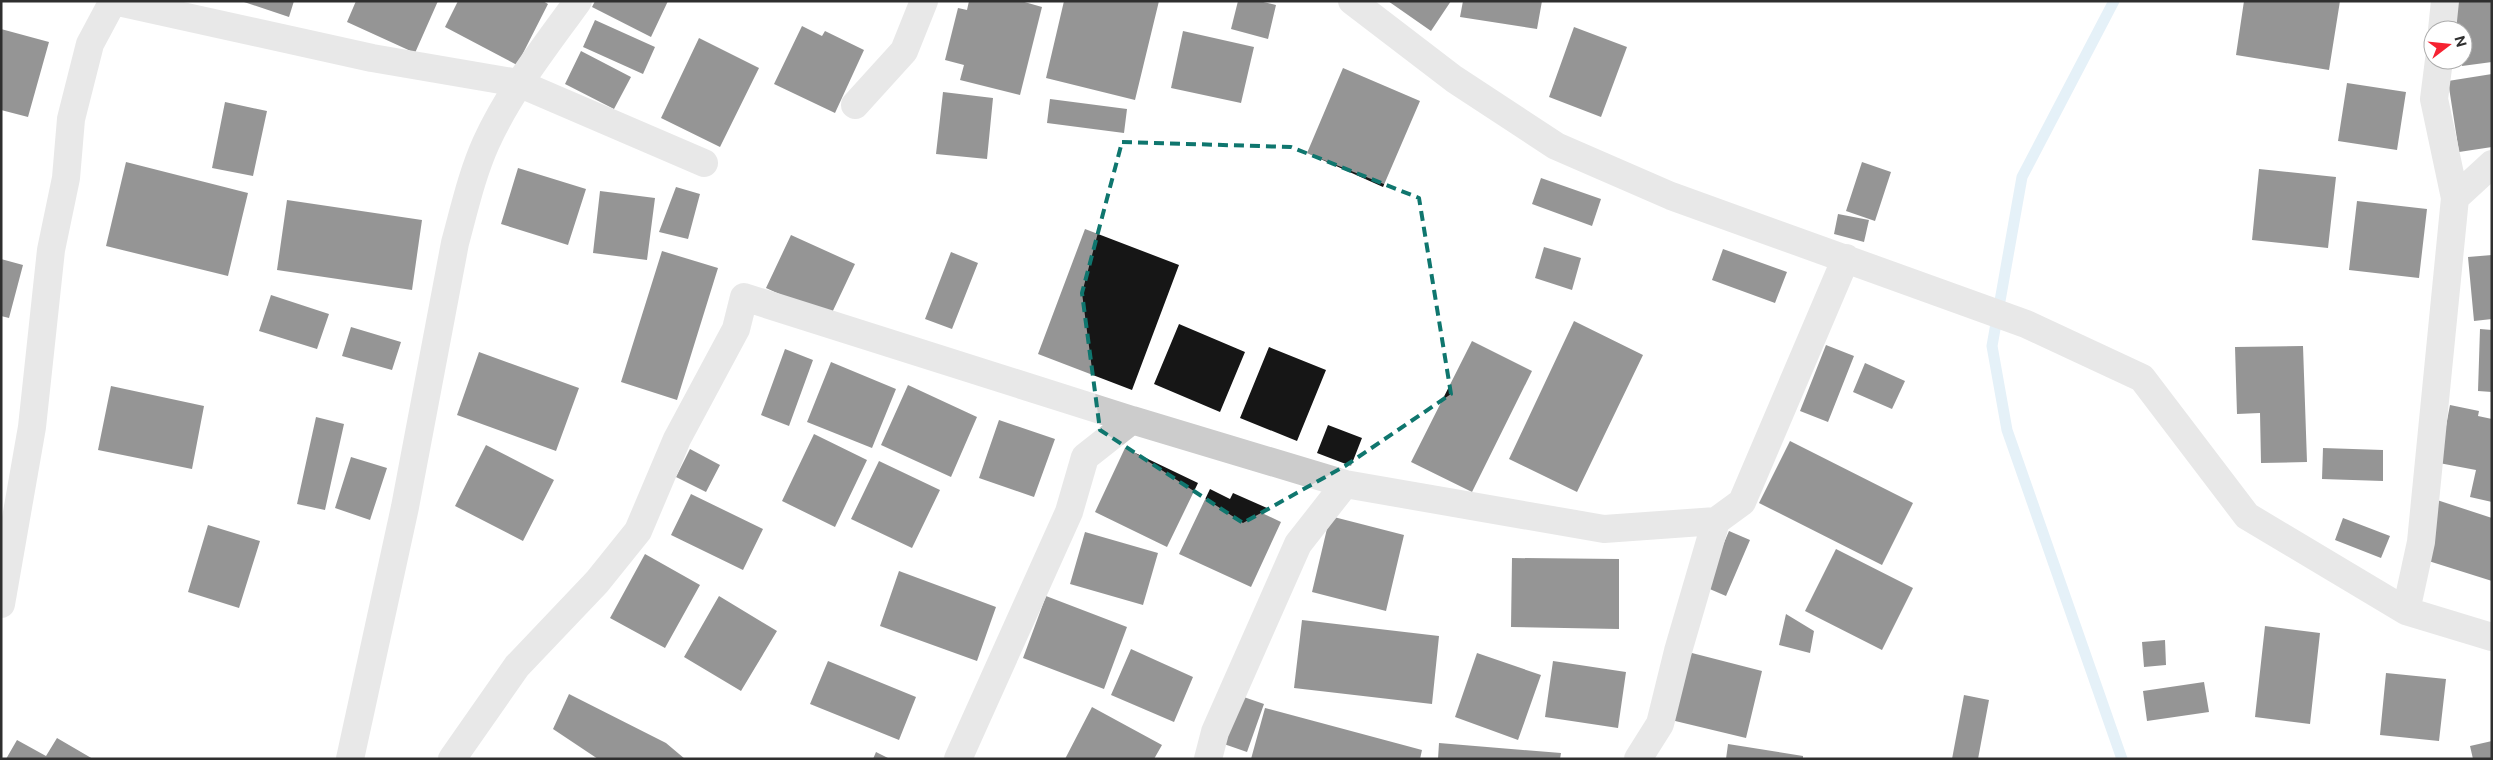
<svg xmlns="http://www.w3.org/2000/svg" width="2493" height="760" viewBox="0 0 2493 760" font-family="'Public Sans',sans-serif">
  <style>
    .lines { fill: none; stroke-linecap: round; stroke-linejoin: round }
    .stream { stroke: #c6dfef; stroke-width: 11 }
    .building { fill: #161616 }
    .minor { stroke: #ccc; stroke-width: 28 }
    .marked { fill: none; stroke: #0f766e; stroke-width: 4; stroke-dasharray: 10 6; stroke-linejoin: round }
  </style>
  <rect width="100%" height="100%" fill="#fff"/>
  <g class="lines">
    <path class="stream" d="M2114,1L2022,177L1992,346L2007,430L2122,759"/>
  </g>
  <path class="building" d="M241,1H294L289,17Z
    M356,1H438L415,53L347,22Z
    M458,1H543L548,4L517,65L445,27Z
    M595,1H668L651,37L592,7Z
    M969,1H1021L1042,7L1020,95L960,80L964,65L945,60L958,8L967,10Z
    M1064,1H1159L1135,100L1046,78Z
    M1238,1H1259L1276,5L1268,39L1231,29Z
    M1388,1H1451L1431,31Z
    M1463,1H1542L1537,29L1460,17Z
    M2244,1H2340L2329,70L2236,55Z
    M2454,1H2492V62L2462,66L2463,30H2457Z
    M595,20L655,47L643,74L583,47Z
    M802,26L822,36L825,31L864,50L835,113L774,84Z
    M1574,27L1627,47L1601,117L1549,97Z
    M1,29L49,42L28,117L1,110Z
    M1183,31L1254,47L1241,103L1171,88Z
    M699,38L759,68L720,147L661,118Z
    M581,51L631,77L614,109L565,84Z
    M1343,68L1420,101L1383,187L1307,153Z
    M2492,74V147L2459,152L2448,81Z
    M2347,83L2406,92L2397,150L2338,141Z
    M943,92L993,98L987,159L936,154Z
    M1050,99L1127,109L1124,133L1047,123Z
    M225,102L267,111L253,176L212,168Z
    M126,162L248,193L228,276L106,246Z
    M1862,162L1891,172L1875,221L1846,211Z
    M518,168L586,189L568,245L501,224Z
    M2259,169L2336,177L2328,248L2252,240Z
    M1541,178L1601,199L1592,226L1532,204Z
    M676,187L700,194L688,239L659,232Z
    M600,191L655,198L647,260L593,253Z
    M287,200L422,220L412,290L277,270Z
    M2357,201L2427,209L2419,278L2349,270Z
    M1838,214L1869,220L1864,242L1834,234Z
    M1085,229L1179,265L1132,390L1038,354Z
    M791,235L855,264L830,317L766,288Z
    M1544,247L1581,258L1572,290L1535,278Z
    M1723,249L1787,272L1775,303L1712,280Z
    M662,251L718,268L677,400L621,382Z
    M951,252L978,263L952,329L925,319Z
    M2492,255V319L2474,321L2468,257Z
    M1,259L23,265L9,318L1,316Z
    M271,295L329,314L317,349L259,331Z
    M1574,321L1643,355L1577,492L1509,459Z
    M1179,324L1245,352L1220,412L1154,384Z
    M351,327L401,342L392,370L342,356Z
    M2480,329L2492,330V392L2478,391Z
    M1472,341L1532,371L1472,492L1411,462Z
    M1826,345L1854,356L1828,422L1800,411Z
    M2303,346L2307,462L2261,463L2260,413L2237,414L2235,347Z
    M1269,347L1326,370L1297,441L1240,418Z
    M785,349L813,360L789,426L761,415Z
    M479,352L579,388L556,451L457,415Z
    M831,362L896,389L872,448L807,422Z
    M1865,363L1905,381L1892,409L1853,392Z
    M908,385L977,417L951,477L881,445Z
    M111,386L204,406L192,469L98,450Z
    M2450,405L2479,411L2478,416L2492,419V502L2470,497L2476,470L2439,463Z
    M316,417L344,424L325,510L297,504Z
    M999,420L1055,439L1034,497L979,478Z
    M1328,425L1362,438L1351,466L1317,453Z
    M814,434L867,460L835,527L782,501Z
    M1790,441L1913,503L1882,565L1759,503Z
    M486,445L554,480L523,541L455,506Z
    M1125,448L1198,483L1167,547L1095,512Z
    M2323,448L2383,450V481L2322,479Z
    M690,449L720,465L706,492L676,477Z
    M351,457L387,468L370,520L335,508Z
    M879,461L940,490L912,548L851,519Z
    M1210,489L1230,499L1233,493L1267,508L1264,514L1281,522L1251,587L1179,554Z
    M691,494L763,529L743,570L671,535Z
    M2437,500L2492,518V581L2419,558Z
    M1330,516L1404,535L1386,611L1312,592Z
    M2343,518L2390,536L2381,558L2335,540Z
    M208,525L260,541L239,608L188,592Z
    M1729,531L1750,540L1726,596L1705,587Z
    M1085,532L1158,553L1143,605L1070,584Z
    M1836,549L1913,588L1882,650L1805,611Z
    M645,554L700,585L665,648L610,618Z
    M1512,558L1619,559V629L1511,627Z
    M899,571L996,607L977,661L880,626Z
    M719,596L777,631L741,691L684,657Z
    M1046,596L1127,627L1104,689L1023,658Z
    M1786,614L1814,631L1810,653L1779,645Z
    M1302,620L1439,636L1432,704L1294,688Z
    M2265,626L2320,633L2310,724L2255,717Z
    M2165,640L2166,665L2144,667L2142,642Z
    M1131,649L1193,677L1174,722L1111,695Z
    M1688,652L1762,671L1746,738L1671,720Z
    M1477,653L1541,675L1518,740L1455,717Z
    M828,661L916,697L899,740L810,704Z
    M1553,661L1626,672L1618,728L1545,717Z
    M2386,673L2446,679L2439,741L2380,735Z
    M2204,682L2209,712L2147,721L2143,691Z
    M569,694L666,743L685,759H598L553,729Z
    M1238,695L1264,704L1247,752L1221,743Z
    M1964,695L1989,700L1978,759H1952Z
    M1092,707L1162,745L1154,759H1065Z
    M1265,708L1422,750L1420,759H1251Z
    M57,738L93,759H6L17,740L46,756Z
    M2492,741V759H2473L2470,746Z
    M1439,743L1561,753L1560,759H1438Z
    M1728,744L1803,756V759H1726Z
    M876,752L890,759H873Z"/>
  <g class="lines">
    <path class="minor" d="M114,1L372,58L518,83L704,163
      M1352,1L1454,79L1556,146L1671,196L2026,324L2142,378L2247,516L2406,611L2492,637
      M2442,30L2445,1
      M855,105L904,51L924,1
      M2455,198L2492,164
      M1,604L32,427L51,250L66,178L71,119L90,44L113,1
      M2406,611L2421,542L2455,198L2434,99L2439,60
      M350,759L405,507L455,243C464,210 472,174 486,143C509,92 545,47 578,1
      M452,759L517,666L597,582L638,531L677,439L736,329L744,297L1132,420
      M958,759L1069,512L1085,457L1132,420L1345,484L1604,529L1716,521L1742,502L1846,258
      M1208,759L1215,732L1298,544L1345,484
      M1638,759L1660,724L1678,651L1716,521"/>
  </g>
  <path d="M0 0H2493V760H0ZM1122,142L1291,147L1419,198L1451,394L1345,466L1243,523L1100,430L1082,293Z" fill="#fff" fill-opacity=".55" fill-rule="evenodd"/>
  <path class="marked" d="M1122,142L1291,147L1419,198L1451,394L1345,466L1243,523L1100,430L1082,293Z"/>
  <rect width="2493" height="760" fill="none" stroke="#2f2f2f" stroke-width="5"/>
  <g transform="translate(2448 45) rotate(74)"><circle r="24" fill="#ffffff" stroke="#acacac"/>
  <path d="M0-4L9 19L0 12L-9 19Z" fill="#f62231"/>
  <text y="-8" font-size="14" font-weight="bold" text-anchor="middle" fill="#2f2f2f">N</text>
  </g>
</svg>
